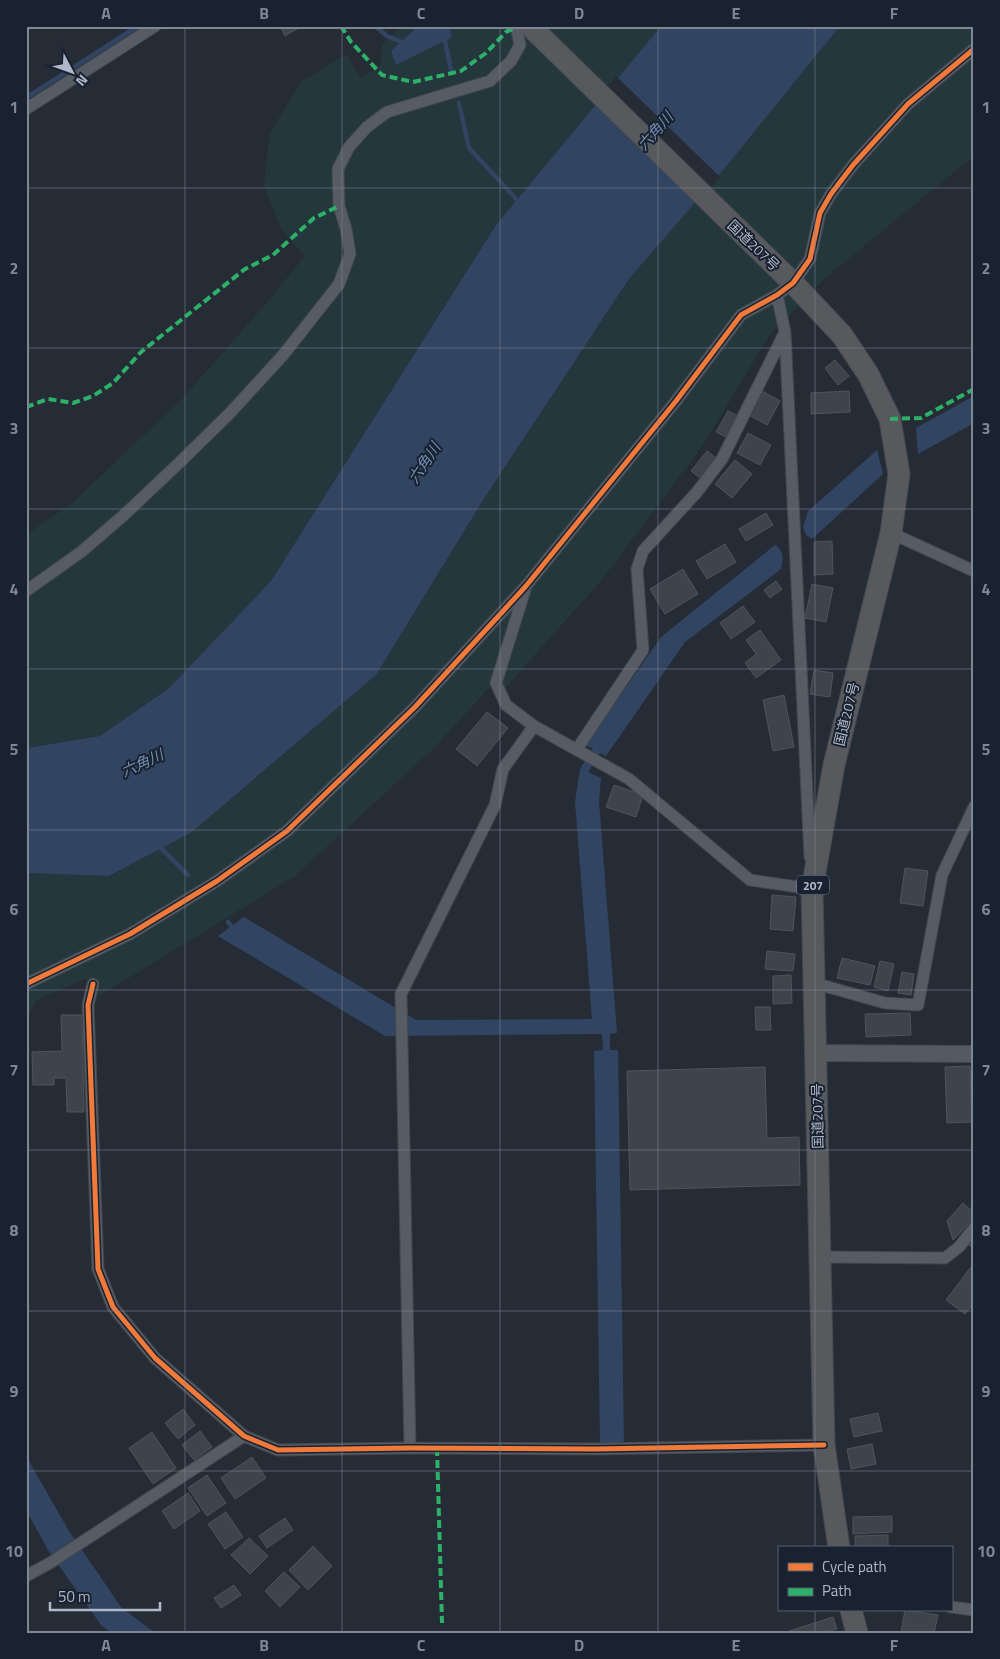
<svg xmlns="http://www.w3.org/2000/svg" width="1000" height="1659" viewBox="0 0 1000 1659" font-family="'Titillium Web','Noto Sans JP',sans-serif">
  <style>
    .green { fill: #23373c }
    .water { fill: #314461 }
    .pier { fill: #262c36 }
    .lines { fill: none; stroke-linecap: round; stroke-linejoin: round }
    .stream { stroke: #314461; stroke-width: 4.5 }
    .building { fill: #3e434c; stroke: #4e545e }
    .street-casing { stroke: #42474f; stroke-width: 13 }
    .secondary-casing { stroke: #42474f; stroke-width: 18 }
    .highway-casing { stroke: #434851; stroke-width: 23 }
    .street { stroke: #565b64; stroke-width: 11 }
    .secondary { stroke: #555a62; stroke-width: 16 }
    .highway { stroke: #57595d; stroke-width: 21 }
    .quiet { stroke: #2db169; stroke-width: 4; stroke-dasharray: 8 4; stroke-linecap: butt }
    .cycleway-casing { stroke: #192230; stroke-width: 8 }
    .cycleway { stroke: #f17a3a; stroke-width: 5 }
    .grid { fill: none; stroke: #7f8795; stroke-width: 1; stroke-opacity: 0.55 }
    .labels { text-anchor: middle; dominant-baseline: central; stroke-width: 4; stroke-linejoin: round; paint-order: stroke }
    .shield { fill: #192230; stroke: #828b9a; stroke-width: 1 }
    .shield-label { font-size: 12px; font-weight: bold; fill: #afb8c8 }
    .street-label { font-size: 14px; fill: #afb8c8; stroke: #192230 }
    .water-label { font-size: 15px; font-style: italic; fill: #748eb2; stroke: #192230 }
    .neatline { fill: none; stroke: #7f8795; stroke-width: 2 }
    .grid-label { font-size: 16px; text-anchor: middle; font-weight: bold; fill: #7f8795 }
  </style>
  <rect width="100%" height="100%" fill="#262c36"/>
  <path class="green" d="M401,26H507L522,39L540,26H661L496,225L271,581L169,688L100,736L26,748V535L72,503L181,400L263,307L305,256L282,230L264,185L270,132L302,81L346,54L361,78L380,66L382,45Z
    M840,26H974V156L825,278L769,336L703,445L600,582L505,688L488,689L435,747L295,876L96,998L85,979L37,1000L26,1017V873L109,876L192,832L376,675L485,497L629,279L725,168Z"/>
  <path class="water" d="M418,26H449L452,37L396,65L391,51Z
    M661,26H840L725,168L629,279L485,497L376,675L192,832L109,876L26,873V748L100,736L169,688L271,581L496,225Z
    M974,396V423L918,454L916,428Z
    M877,450L883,474L812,539L806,535L803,527L808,511Z
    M775,545C785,552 783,559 781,569L685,642L606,756L600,753L588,772L601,778L599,801L617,1033L610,1034V1050H618L624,1444H600L594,1051L603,1050L602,1034L385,1036L218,936L244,917L416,1020L592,1019L575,802L580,769L593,749L586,745L661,637Z
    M26,1456L69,1531L121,1607L155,1633H111L101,1625L48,1550L26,1510Z"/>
  <path class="pier" d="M616,76L720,177L697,203L594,103Z"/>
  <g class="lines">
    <path class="stream" d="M375,26L387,36L406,44
      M442,37L444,36L451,70
      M26,98L138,26
      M459,103L469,148L520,203
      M157,844L188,875
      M228,922L235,931"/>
  </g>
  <path class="building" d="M280,26H302L285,36Z
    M835,360L849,376L838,385L825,368Z
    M762,391L780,401L767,425L749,415Z
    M849,391L850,412L811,414V393Z
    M728,411L738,416L726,437L716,432Z
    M748,433L771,445L760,465L737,453Z
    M707,451L716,458L700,478L691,471Z
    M735,460L752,474L732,498L715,484Z
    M766,513L773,525L746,541L739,529Z
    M832,541L833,574L814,575V542Z
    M725,544L736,562L707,579L696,561Z
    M683,569L698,594L665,614L650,589Z
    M776,581L782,589L770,598L764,590Z
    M812,584L833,588L826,622L805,618Z
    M743,606L755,622L731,639L720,623Z
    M760,630L781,660L756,678L745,663L756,654L746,640Z
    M814,670L833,673L830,697L810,694Z
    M784,695L794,747L773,751L763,700Z
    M487,712L508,728L477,766L456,749Z
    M614,785L643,795L636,817L606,807Z
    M905,868L928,871L923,906L900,903Z
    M772,895L796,897L793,931L770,929Z
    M767,951L795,954L793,971L765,969Z
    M842,958L875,966L870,985L837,978Z
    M880,961L894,964L888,991L874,987Z
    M902,972L914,974L911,995L898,993Z
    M791,975L792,1003L773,1004V976Z
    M755,1007H770L771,1030H756Z
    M910,1013L911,1035L866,1037L865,1014Z
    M61,1015H82L84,1112H67L66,1078H54V1085H33L32,1052L62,1051Z
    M970,1066L972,1122L947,1123L945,1067Z
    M765,1067L767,1138L799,1137L800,1185L630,1190L627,1071Z
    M963,1203L974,1213V1218L953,1240L947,1221Z
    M974,1238V1248L969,1245Z
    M974,1263V1303L965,1314L946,1300Z
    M183,1409L195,1425L178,1439L165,1423Z
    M878,1413L882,1431L854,1437L850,1419Z
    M200,1431L212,1447L194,1460L182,1445Z
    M152,1432L176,1468L153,1484L129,1448Z
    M872,1444L876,1464L851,1469L847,1449Z
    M252,1457L266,1478L235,1499L221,1478Z
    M207,1475L226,1503L207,1516L188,1488Z
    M188,1493L200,1511L174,1529L162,1511Z
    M226,1512L243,1537L225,1549L208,1524Z
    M892,1516V1532L853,1534V1517Z
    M285,1518L293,1530L267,1548L259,1536Z
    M888,1535V1548H855V1536Z
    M249,1538L268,1556L250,1574L231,1555Z
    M313,1546L332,1566L308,1590L289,1570Z
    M284,1572L300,1587L280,1607L265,1591Z
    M234,1585L241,1595L221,1608L214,1598Z
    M905,1610L938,1615L934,1633L901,1632Z
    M833,1617L837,1629L823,1633H783Z"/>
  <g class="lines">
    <g class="street-casing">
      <path id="street" d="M26,109L155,26
        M777,295L785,332L810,857
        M891,533L974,571
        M525,590L496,683L506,705L534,726L629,779L750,880L812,889V886
        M26,591L81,552L124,515L178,464L230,413L284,354L339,284L350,254L346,229L339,206L338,169L349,147L367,127L387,112L490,81L511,61L520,45L516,26
        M577,749L643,650L637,569L643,551L697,492L722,459L784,334
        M814,983L885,1003L918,1005L942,875L974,807
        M26,984L130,934L217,881L287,831L415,707L526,586L676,401L741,315L777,295L793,283L810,259L820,213L831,194L853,165L908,104L974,49
        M93,984L88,1005L98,1269L113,1307L155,1358L244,1436L278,1450L410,1448L596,1449L824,1445
        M819,1257L945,1258L959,1247L974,1228
        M410,1448L401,994L495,805L503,769L534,726
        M26,1576L50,1563L244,1436
        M951,1607L974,1610"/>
    </g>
    <g class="secondary-casing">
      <path id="secondary" d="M816,1053L974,1054"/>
    </g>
    <g class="highway-casing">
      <path id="highway" d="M530,26L793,283L842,335L868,374L890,419L899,474L891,533L834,765L812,889L824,1445L839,1548
        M851,1610L857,1633"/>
    </g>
    <use href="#street" class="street"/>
    <use href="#secondary" class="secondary"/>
    <use href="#highway" class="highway"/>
    <path class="quiet" d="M341,26L351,42L382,75L413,82L461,71L486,53L506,32L516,27
      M26,407L48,399L73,403L93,396L113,383L141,352L245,269L273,255L314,218L339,206
      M890,419L921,418L974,389
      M437,1448L442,1623"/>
    <g class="cycleway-casing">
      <path id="cycleway" d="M26,984L130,934L217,881L287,831L415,707L526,586L676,401L741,315L777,295L793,283L810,259L820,213L831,194L853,165L908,104L974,49
        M93,984L88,1005L98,1269L113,1307L155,1358L244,1436L278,1450L410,1448L596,1449L824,1445"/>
    </g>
    <use href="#cycleway" class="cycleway"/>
  </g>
  <path class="grid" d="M185,26V1633M342,26V1633M500,26V1633M658,26V1633M815,26V1548M26,188H974M26,348H974M26,509H974M26,669H974M26,830H974M26,990H974M26,1150H974M26,1311H974M26,1471H974M815,1610V1633"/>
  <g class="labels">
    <rect class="shield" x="797" y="875.5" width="32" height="19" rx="4"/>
    <g class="shield-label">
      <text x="813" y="885">207</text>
    </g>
    <g class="street-label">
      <text transform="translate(754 245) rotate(44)">国道207号</text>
      <text transform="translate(846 714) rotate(-76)">国道207号</text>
      <text transform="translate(817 1116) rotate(-91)">国道207号</text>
    </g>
    <g class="water-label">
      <text transform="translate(655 131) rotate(-49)">六角川</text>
      <text transform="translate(424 463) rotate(-57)">六角川</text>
      <text transform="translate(142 763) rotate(-25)">六角川</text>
    </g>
  </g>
  <rect width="1000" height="1659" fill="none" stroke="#192230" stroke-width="55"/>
  <rect x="778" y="1546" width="175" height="65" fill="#192230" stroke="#555e6d"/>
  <rect x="788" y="1563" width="25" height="8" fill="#f17a3a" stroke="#555e6d"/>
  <text x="822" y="1572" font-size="15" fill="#afb8c8">Cycle path</text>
  <rect x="788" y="1588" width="25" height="8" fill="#2db169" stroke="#555e6d"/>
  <text x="822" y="1596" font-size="15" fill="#afb8c8">Path</text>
  <g transform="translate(72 72) rotate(131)" stroke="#192230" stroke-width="4" paint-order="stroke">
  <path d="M0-4L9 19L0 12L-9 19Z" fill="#afb8c8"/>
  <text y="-8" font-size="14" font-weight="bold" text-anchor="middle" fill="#afb8c8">N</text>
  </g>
  <path d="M50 1602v8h110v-8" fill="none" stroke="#afb8c8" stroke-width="2.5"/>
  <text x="58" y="1602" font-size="15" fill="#afb8c8" stroke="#192230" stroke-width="4" paint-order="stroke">50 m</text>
  <rect x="28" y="28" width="944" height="1604" class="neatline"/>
  <g class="grid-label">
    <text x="106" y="19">A</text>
    <text x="264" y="19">B</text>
    <text x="421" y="19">C</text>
    <text x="579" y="19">D</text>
    <text x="736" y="19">E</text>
    <text x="894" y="19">F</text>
    <text x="14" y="113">1</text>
    <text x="986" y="113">1</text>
    <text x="14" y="274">2</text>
    <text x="986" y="274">2</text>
    <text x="14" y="434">3</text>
    <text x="986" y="434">3</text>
    <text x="14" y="595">4</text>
    <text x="986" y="595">4</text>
    <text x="14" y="755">5</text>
    <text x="986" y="755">5</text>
    <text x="14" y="915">6</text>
    <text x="986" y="915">6</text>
    <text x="14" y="1076">7</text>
    <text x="986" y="1076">7</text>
    <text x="14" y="1236">8</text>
    <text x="986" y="1236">8</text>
    <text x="14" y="1397">9</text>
    <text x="986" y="1397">9</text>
    <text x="14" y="1557">10</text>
    <text x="986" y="1557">10</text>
    <text x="106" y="1651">A</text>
    <text x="264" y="1651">B</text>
    <text x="421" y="1651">C</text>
    <text x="579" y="1651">D</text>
    <text x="736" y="1651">E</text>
    <text x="894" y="1651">F</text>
  </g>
</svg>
